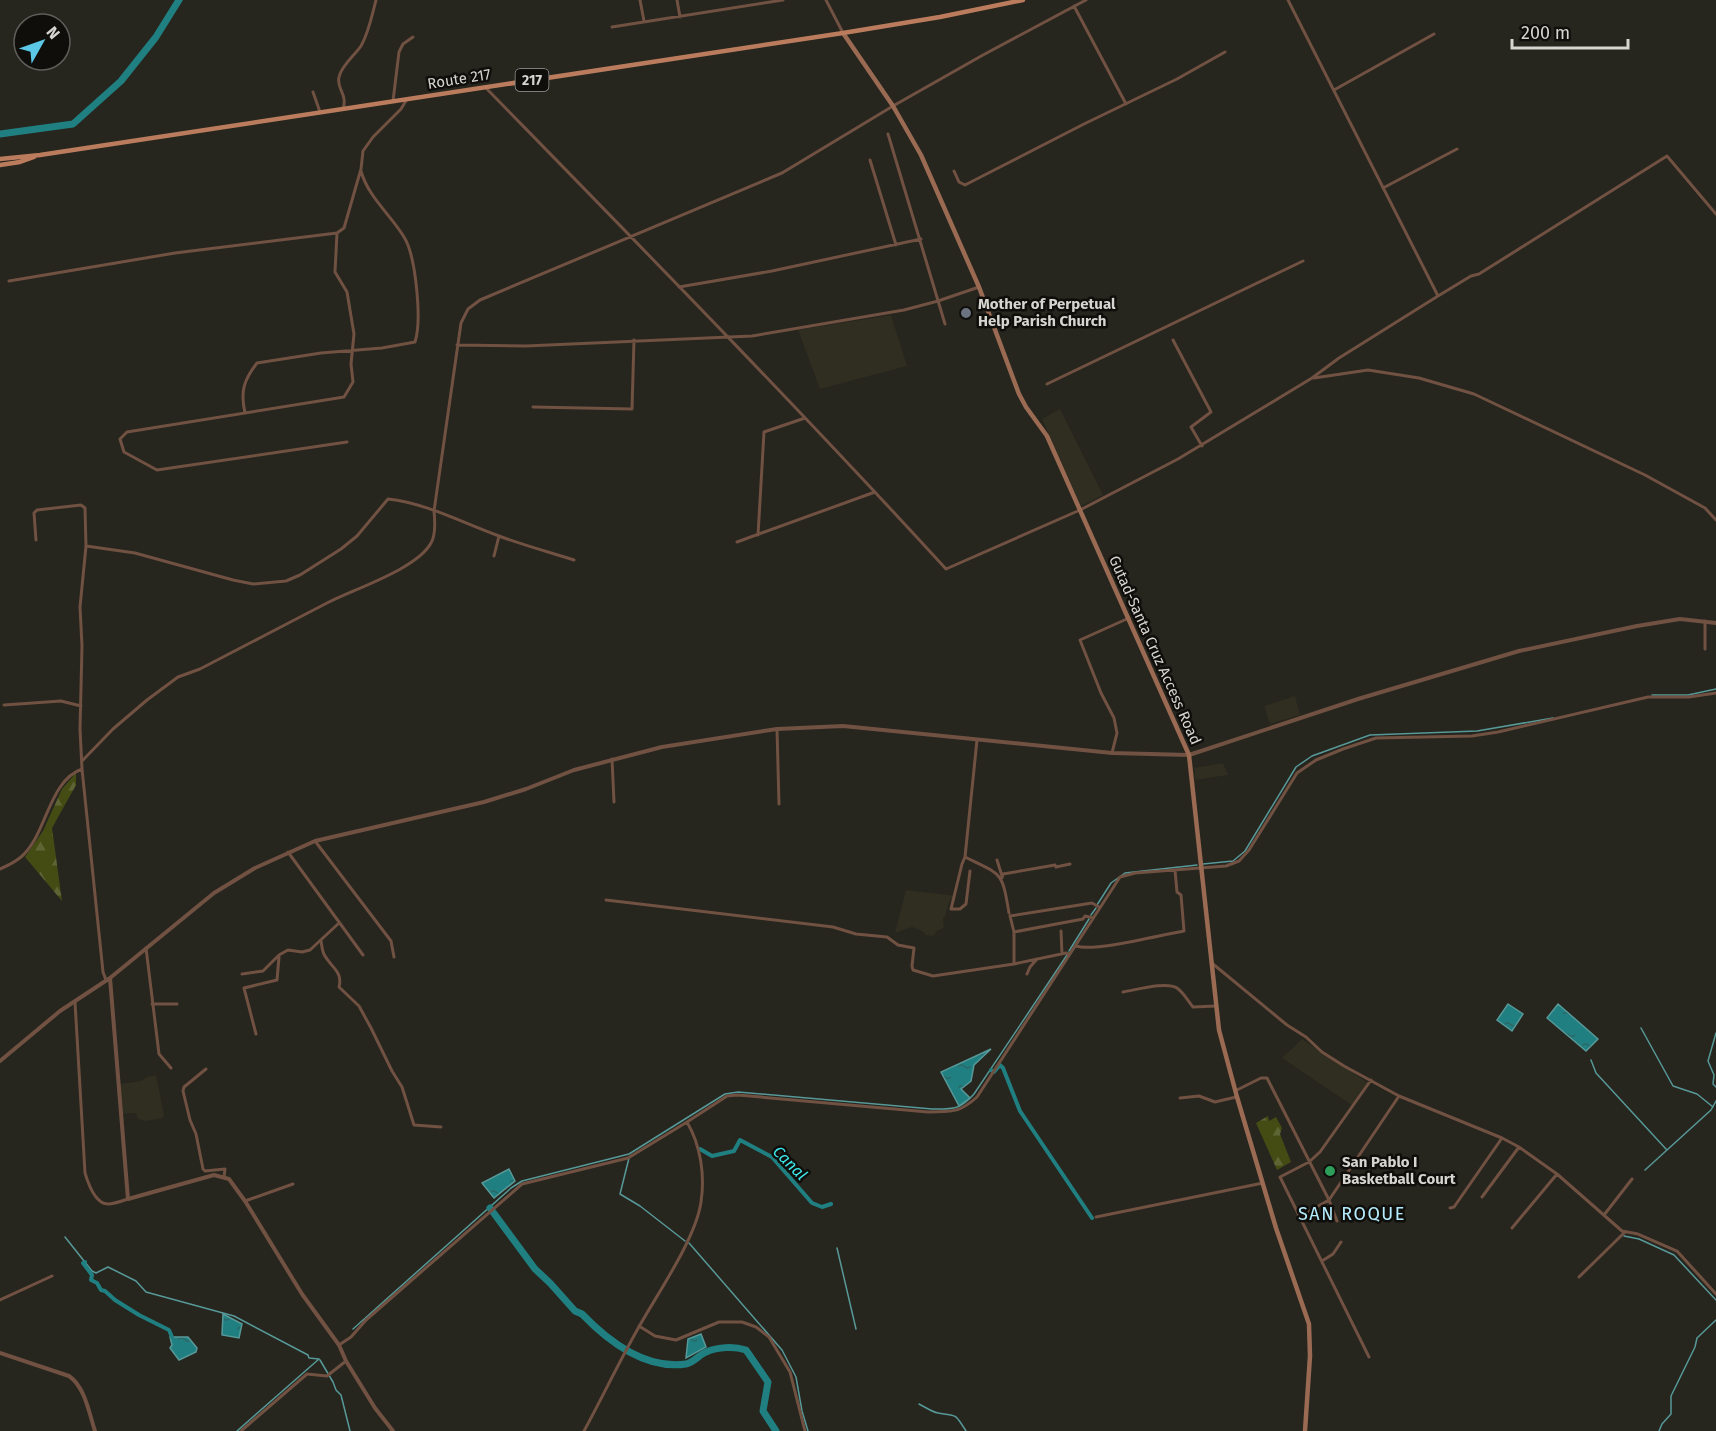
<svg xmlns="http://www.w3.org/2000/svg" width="1716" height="1431" viewBox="0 0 1716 1431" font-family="'Fira Sans',sans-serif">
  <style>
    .built { fill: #302d21 }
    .forest { fill: url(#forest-firs) }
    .water { fill: url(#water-ripples); stroke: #579998; stroke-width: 1.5 }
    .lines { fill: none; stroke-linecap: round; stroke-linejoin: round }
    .stream { stroke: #579998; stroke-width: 1.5 }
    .canal { stroke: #207f80; stroke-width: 4 }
    .river { stroke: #207f80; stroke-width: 7 }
    .minor { stroke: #705142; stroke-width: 3 }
    .tertiary { stroke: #705142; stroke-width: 4 }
    .secondary { stroke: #9a6a52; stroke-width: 4.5 }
    .primary { stroke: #ba7c5d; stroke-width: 4.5 }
    .worship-dot { fill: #6b7280; stroke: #0f0e0b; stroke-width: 2 }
    .leisure-dot { fill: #2e9e5b; stroke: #0f0e0b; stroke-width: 2 }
    .labels { text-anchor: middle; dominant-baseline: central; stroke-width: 5; stroke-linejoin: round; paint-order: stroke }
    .shield { fill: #0f0e0b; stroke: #9a9995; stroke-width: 1.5 }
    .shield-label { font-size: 14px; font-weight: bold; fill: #d6d5d0 }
    .street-label { font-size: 15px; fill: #d6d5d0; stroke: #0f0e0b }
    .poi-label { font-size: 15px; font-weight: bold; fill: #d6d5d0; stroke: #0f0e0b; text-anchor: start }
    .water-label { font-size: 16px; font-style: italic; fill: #3decef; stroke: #0f0e0b }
    .quarter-label { font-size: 18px; letter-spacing: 1.5px; fill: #b5ecfd; stroke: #0f0e0b }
  </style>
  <defs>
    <pattern id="forest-firs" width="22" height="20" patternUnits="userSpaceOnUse" patternTransform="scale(1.5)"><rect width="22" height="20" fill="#444c14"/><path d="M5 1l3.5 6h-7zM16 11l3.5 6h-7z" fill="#5e6535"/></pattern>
    <pattern id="water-ripples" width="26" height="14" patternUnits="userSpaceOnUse" patternTransform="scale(1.5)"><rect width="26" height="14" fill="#207f80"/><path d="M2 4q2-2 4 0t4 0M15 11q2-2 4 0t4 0" fill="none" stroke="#2d6666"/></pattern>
  </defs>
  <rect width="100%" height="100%" fill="#26251e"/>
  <path class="built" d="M891,315L907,366L820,389L798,330Z
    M1060,409L1103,495L1081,506L1042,419Z
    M1295,696L1300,715L1270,724L1264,706Z
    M1223,763L1228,775L1195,780L1194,768Z
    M906,890L956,896L955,902L950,899L945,917L943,918L944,928L938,930L933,936L926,935L922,931L912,927L895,933Z
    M1302,1039L1368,1083L1353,1106L1282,1058Z
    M156,1075L164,1115L163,1118L146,1121L138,1119L136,1113L122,1114L120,1084L141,1081L147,1077Z"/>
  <path class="forest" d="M76,773V785L52,828L62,901L25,857L43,831L62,789Z
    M1268,1116L1269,1121L1276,1117L1282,1128L1280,1134L1291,1162L1277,1170L1256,1123Z"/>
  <path class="water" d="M1508,1004L1523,1014L1512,1031L1497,1020Z
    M1558,1004L1598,1039L1586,1051L1547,1018Z
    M991,1049L974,1065L971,1081L961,1089L970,1098L959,1106L941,1072Z
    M509,1169L515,1181L494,1198L482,1183Z
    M223,1314L242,1324L239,1338L222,1335Z
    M701,1334L706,1347L686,1358L688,1339Z
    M170,1337H188L197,1348L196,1352L179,1360L170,1348L172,1345Z"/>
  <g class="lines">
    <path class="stream" d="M1652,695H1688L1716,689
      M1203,864L1233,861L1245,851L1296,767L1312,756L1370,735L1477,731L1553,718
      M1097,905L1111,883L1125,873L1197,865
      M1091,915L1096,908
      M1069,951L1089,919
      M1641,1028L1673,1086L1697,1094L1713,1107
      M1716,1033L1708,1061L1714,1075L1713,1084L1716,1087
      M1591,1060L1596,1073L1666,1149
      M629,1158L620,1194L640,1206L685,1241
      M1645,1170L1711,1110L1716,1101
      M1624,1236L1639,1239L1674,1255L1716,1300
      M65,1237L92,1271L96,1273L108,1267L136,1281L146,1292L234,1316L308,1355L309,1358L319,1359
      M689,1243L782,1350L796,1377L802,1411L808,1431
      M837,1248L856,1329
      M353,1329L511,1188L522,1181L629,1154L725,1094L738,1092L932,1109C953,1109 960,1110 974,1094L1067,955
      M320,1360L333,1382L336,1390L341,1395L350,1431
      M919,1404C925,1407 932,1412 938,1413C958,1417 954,1412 966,1431
      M237,1431L319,1359
      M1659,1431L1662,1424L1671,1414V1396L1695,1347L1697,1338L1716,1320"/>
    <path class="canal" d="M991,1070L994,1072L1000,1065L1003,1068L1020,1111L1092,1218
      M700,1149L712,1156L734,1151L740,1140L772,1157L812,1203L822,1207L831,1204
      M85,1262L83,1263L92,1275L91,1280L97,1283L101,1290L105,1291L115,1300L139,1315L169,1330L172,1337"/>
    <path class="river" d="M0,134L73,124L121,81L156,37L179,0
      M490,1208L535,1269L550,1283L575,1311L582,1314C608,1341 645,1370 686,1364C693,1363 699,1355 706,1352C718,1347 734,1346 746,1350L768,1382L763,1411L776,1431"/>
    <path class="minor" d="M640,0L644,21
      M677,0L680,17
      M826,0L843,33
      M1288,0L1438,296
      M1074,6L1126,104
      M612,27L783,0
      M485,87C640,246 796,405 946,569L1080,510L1178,459L1312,378L1339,358L1438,296L1471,276L1479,274L1667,156L1716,214
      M1334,90L1434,34
      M313,92L320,112
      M393,101L399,52L403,44L413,37
      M343,109C348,94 336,89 339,77C341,66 355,55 361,46C369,32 372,15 376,0
      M888,134L945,324
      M870,160L896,245
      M954,171L959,182L965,185L1084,124L1177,79L1225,52
      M1383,188L1457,149
      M337,233L335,272L347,292L354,334L351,364L353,382L344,397L127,432L120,439L124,452L157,470L347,442
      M9,281L175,253L337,233L344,228L361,169L363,151L373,137L401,109L407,99
      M679,287L772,271L921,239
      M1173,340L1211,412L1191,427L1202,446
      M457,345L526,346L752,336L904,310L938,301L979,287
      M1314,378L1368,370L1419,378L1474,394L1645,475L1705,508L1716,520
      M1047,384L1303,261
      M533,407L632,409L634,340
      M245,413C240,391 244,380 257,363L321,353L382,348L415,342C422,321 416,256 404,237C391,215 368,197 361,171
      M758,535L764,432L805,418
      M36,540L34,513L37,510L81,505L85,508L86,546L80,607L82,646L80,729L82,769L103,972L106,980
      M737,542L875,492
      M86,546L135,553L233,580L253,584L286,581L300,575L341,549L357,536L388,499C426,503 463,523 499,536C523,545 549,552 574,560
      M494,556L499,536
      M1705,621V649
      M4,705L61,701L81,706
      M777,729L779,804
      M1112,753L1117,733L1114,718L1101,693L1080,640L1129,618
      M612,759L614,802
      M82,761L113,729L147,700L178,677L200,669C242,647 285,625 327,603C354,589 417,569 431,543C436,535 435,521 434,511L461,323L468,309L480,300L782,173L893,106L983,55L1086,0
      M315,841L391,941L394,957
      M288,852L363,955
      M965,857C1002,875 1002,871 1009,913
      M997,860L1002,876
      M0,869C7,866 15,862 21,857C47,835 48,781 82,769
      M970,871L966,904L960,909H951L962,864L965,857L977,740
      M1002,878L1003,874L1055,865L1056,867L1070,864
      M606,900L833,927L856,934L887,937L898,945L914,948L912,966L913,970L933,976L1014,964L1066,953L1069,954
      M1061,931L1062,954
      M1014,932L1083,919L1085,916L1093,918
      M321,941C322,946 322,952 325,956C332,968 343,972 339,987L359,1006L371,1028L392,1071L402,1087L414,1125L441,1127
      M1076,946C1096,952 1160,935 1184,931L1181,895L1177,892L1175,870
      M146,948L159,1054L171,1068
      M1014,964V932L1010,916L1092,903L1099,907
      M1213,964L1287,1025L1306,1037L1322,1052L1344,1066L1399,1096L1502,1138L1519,1147L1557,1174L1622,1231L1638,1234L1677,1251L1716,1294
      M242,974L263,971L279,955L288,950L302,952L310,950L339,923
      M1027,974L1030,967L1037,959
      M1123,992C1136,990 1166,981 1177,988C1184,993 1188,1001 1193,1007L1216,1006
      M75,1002L85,1173C88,1183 95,1204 108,1204C114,1204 122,1201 128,1199
      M152,1004H177
      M256,1034L244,988L277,980L279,957
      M206,1069L184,1087L183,1091L190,1120L196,1134L203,1169L205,1171L225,1169L224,1177
      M1235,1091L1261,1078H1267L1329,1200L1337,1221
      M1180,1098L1199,1096L1215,1102L1236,1097
      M1482,1197L1519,1147
      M245,1201L293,1184
      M1450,1208L1454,1207L1502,1138
      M1604,1215L1632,1179
      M1300,1216L1329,1200L1399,1096
      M1096,1217L1263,1183
      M1512,1228L1557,1174
      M1322,1261L1333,1254L1341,1242
      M1579,1277L1625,1232
      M0,1300L52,1276
      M639,1326L655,1336L676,1340L719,1322H742L756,1327L769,1337L790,1372L805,1431
      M339,1345L351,1337L366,1320L522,1184L628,1158L687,1122
      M1369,1357L1280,1177L1309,1162L1320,1152L1371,1080
      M241,1431L307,1374L327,1376L346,1361
      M584,1431C603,1396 620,1360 640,1325C658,1293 696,1238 701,1202C705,1176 701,1146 687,1122L727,1096L738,1095L928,1112C952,1111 958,1114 977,1097L1120,877L1135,873L1226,866L1239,861L1249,850L1297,773L1316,760L1343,749L1376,738L1472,736L1498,732L1648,697H1689L1716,693"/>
    <path class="tertiary" d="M110,978L128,1199L214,1175L229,1179L245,1201L302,1294L339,1345L346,1361L375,1408L393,1431
      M0,1061L60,1011L110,978L214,893L255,868L315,841L484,802L526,789L574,770L662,747L777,729L843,726L1112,753L1189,755L1358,699L1519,651L1637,626L1680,619L1716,623
      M0,1353L69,1376C85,1387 89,1413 95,1431"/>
    <path class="secondary" d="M843,33L893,106L921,155L979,287L1019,394L1026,407L1047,436L1189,755L1219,1030L1237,1097L1276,1228L1309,1324L1310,1356L1305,1431"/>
    <path class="primary" d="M0,159L40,155L843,33L940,17L1023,0
      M0,165L20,162L34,157"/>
  </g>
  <circle class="worship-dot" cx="966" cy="313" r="6"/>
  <circle class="leisure-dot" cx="1330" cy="1171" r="6"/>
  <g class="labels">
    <rect class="shield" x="515.5" y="69" width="33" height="22" rx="4.5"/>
    <g class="shield-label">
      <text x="532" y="80">217</text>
    </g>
    <g class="street-label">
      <text transform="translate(459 79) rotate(-9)">Route 217</text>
      <text transform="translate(1155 650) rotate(66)">Gutad-Santa Cruz Access Road</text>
    </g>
    <g class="poi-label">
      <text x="978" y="304">Mother of Perpetual<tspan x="978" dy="17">Help Parish Church</tspan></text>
      <text x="1342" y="1162">San Pablo I<tspan x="1342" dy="17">Basketball Court</tspan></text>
    </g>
    <g class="water-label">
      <text transform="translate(790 1163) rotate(45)">Canal</text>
    </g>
    <g class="quarter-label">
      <text x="1352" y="1214">SAN ROQUE</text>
    </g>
  </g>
  <g transform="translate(42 42) rotate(50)"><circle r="28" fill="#0f0e0b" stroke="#5f5e5a" stroke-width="1.5"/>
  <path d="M0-4.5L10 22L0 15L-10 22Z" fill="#5ac8e6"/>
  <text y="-9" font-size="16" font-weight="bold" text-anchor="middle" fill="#d6d5d0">N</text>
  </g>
  <path d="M1512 39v9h116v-9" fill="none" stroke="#d6d5d0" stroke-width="3"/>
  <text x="1521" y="39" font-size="18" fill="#d6d5d0" stroke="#0f0e0b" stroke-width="4.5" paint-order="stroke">200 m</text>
</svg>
